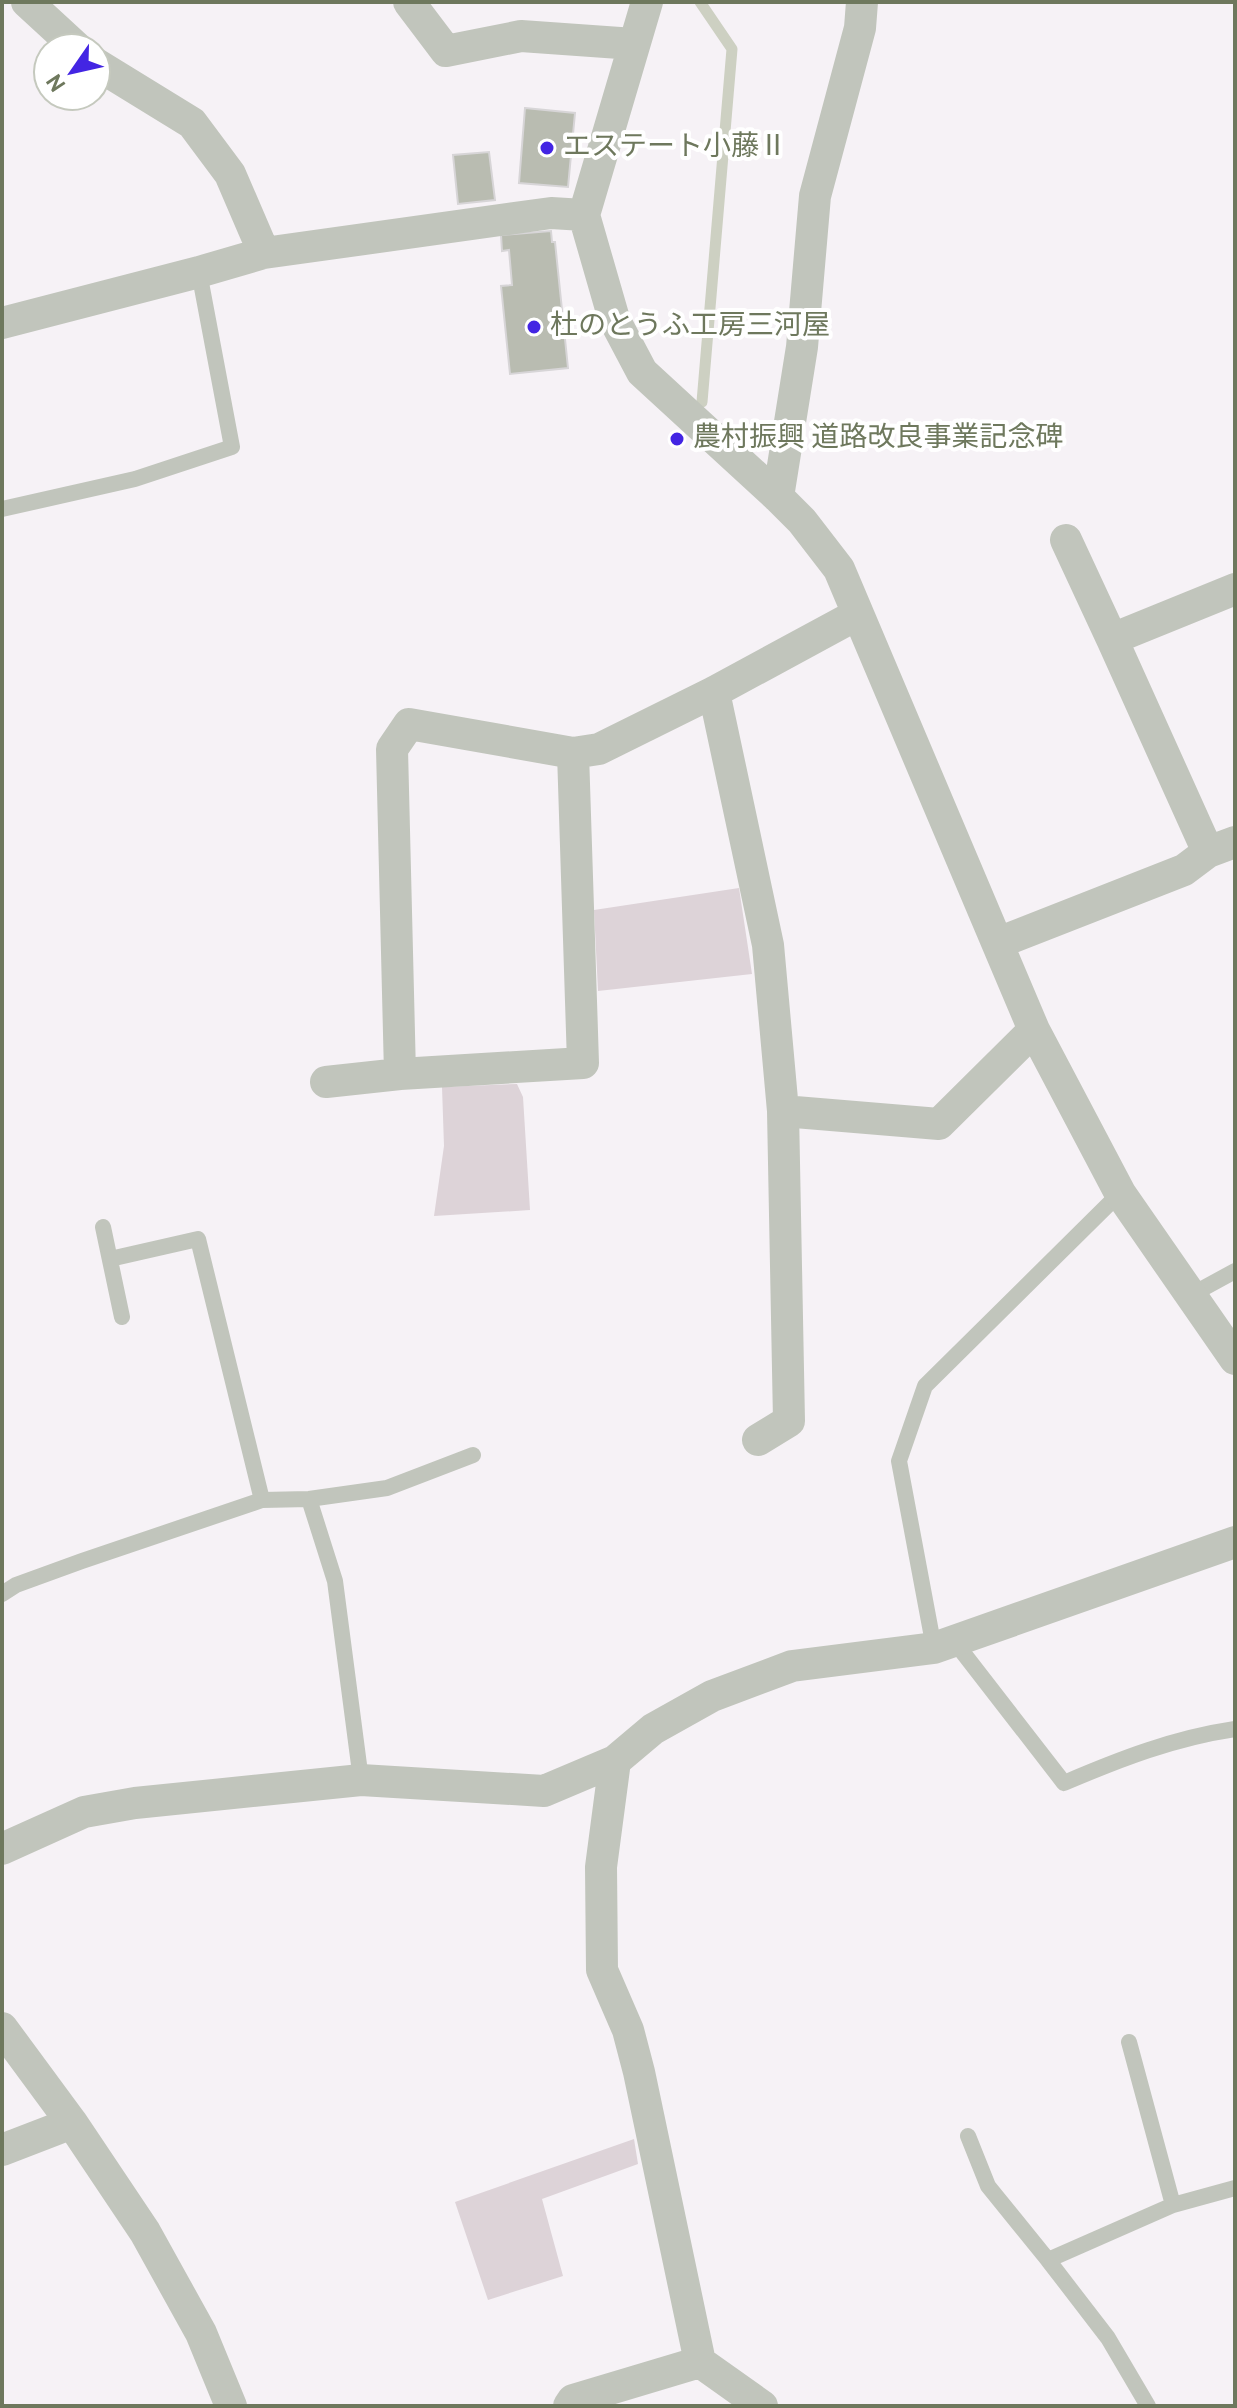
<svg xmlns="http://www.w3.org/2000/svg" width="1237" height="2408" viewBox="0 0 1237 2408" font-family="Overpass,'Noto Sans JP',sans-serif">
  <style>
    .green { fill: #ddd3d8 }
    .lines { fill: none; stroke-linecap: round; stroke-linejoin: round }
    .stream { stroke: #cdd0c2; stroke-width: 11 }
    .building { fill: #b9bcb1; stroke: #d7d5d7; stroke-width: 2 }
    .lane { stroke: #c1c5bc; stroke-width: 16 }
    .street { stroke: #c1c5bc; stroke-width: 32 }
    .poi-dot { fill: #4325e3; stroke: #fff; stroke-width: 3 }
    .labels { text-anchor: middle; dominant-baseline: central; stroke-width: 8; stroke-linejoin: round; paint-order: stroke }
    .poi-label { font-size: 28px; fill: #6e785d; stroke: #fff; text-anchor: start }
  </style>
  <rect width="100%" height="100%" fill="#f6f2f6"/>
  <path class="green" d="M739,888L752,974L598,991L594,910Z
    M517,1084L523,1097L530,1210L434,1216L444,1146L442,1087Z
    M634,2139L638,2164L542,2199L563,2276L488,2300L455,2202Z"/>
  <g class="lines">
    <path class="stream" d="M700,2L732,49L702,402"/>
  </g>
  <path class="building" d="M525,108L575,113L568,187L519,183Z
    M489,152L495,200L458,204L453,155Z
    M551,231L552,242H555L568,368L510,374L501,286L512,285L509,250L502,251L501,235Z"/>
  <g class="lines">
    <path class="lane" d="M2,509L135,479L232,447L199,272
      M103,1227L122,1317
      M110,1259L198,1239L262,1500
      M1191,1295L1235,1271
      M309,1499L335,1581L361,1780
      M2,1594L16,1585L82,1561L262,1500L309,1499L387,1488L473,1455
      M954,1641L1064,1783C1120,1759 1174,1738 1235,1729
      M934,1648L899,1461L925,1386L1120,1193
      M1129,2042L1173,2205
      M968,2136L988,2186L1048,2260
      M1148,2406L1108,2338L1048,2260L1173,2205L1235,2188"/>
    <path class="street" d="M27,2L77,48
      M409,2L446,51L521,36L634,44
      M647,2L584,215L614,319L642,372L778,497L802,521L839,569L1034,1030L1120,1193L1235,1359
      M96,64L192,123L230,174L264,253
      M2,323L199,272L264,253L551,213L584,215
      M778,497L802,347L815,196L860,28L862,2
      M1066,540L1112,639
      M714,692L768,945L783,1111L789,1421L758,1440
      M1208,852L1112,639L1235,589
      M998,943L1184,870L1208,852L1235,842
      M400,1074L392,749L409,724L573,753
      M326,1082L400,1074L583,1063L573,753L599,749L714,692L858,614
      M783,1111L939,1124L1034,1030
      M615,1761L601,1867L602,1970L628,2030L639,2072L700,2362L762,2406
      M2,1849L84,1812L135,1803L361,1780L544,1791L615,1761L653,1729L712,1696L792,1666L934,1648L1235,1542
      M2,2028L72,2123L145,2232L201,2333L231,2406
      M2,2150L72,2123
      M569,2406L573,2400L700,2362"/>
  </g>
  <g class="poi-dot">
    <circle cx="547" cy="148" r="8"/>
    <circle cx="534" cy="327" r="8"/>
    <circle cx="677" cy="439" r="8"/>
  </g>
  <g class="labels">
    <g class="poi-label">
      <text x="563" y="148">エステート小藤Ⅱ</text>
      <text x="550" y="327">杜のとうふ工房三河屋</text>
      <text x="693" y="439">農村振興 道路改良事業記念碑</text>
    </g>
  </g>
  <rect width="1237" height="2408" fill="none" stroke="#6e785d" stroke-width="8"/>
  <g transform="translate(72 72) rotate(236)"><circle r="38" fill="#ffffff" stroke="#c5c9be" stroke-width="2"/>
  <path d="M0-6L14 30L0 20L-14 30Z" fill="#4325e3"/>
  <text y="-12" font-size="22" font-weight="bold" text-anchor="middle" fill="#6e785d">N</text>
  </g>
</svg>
